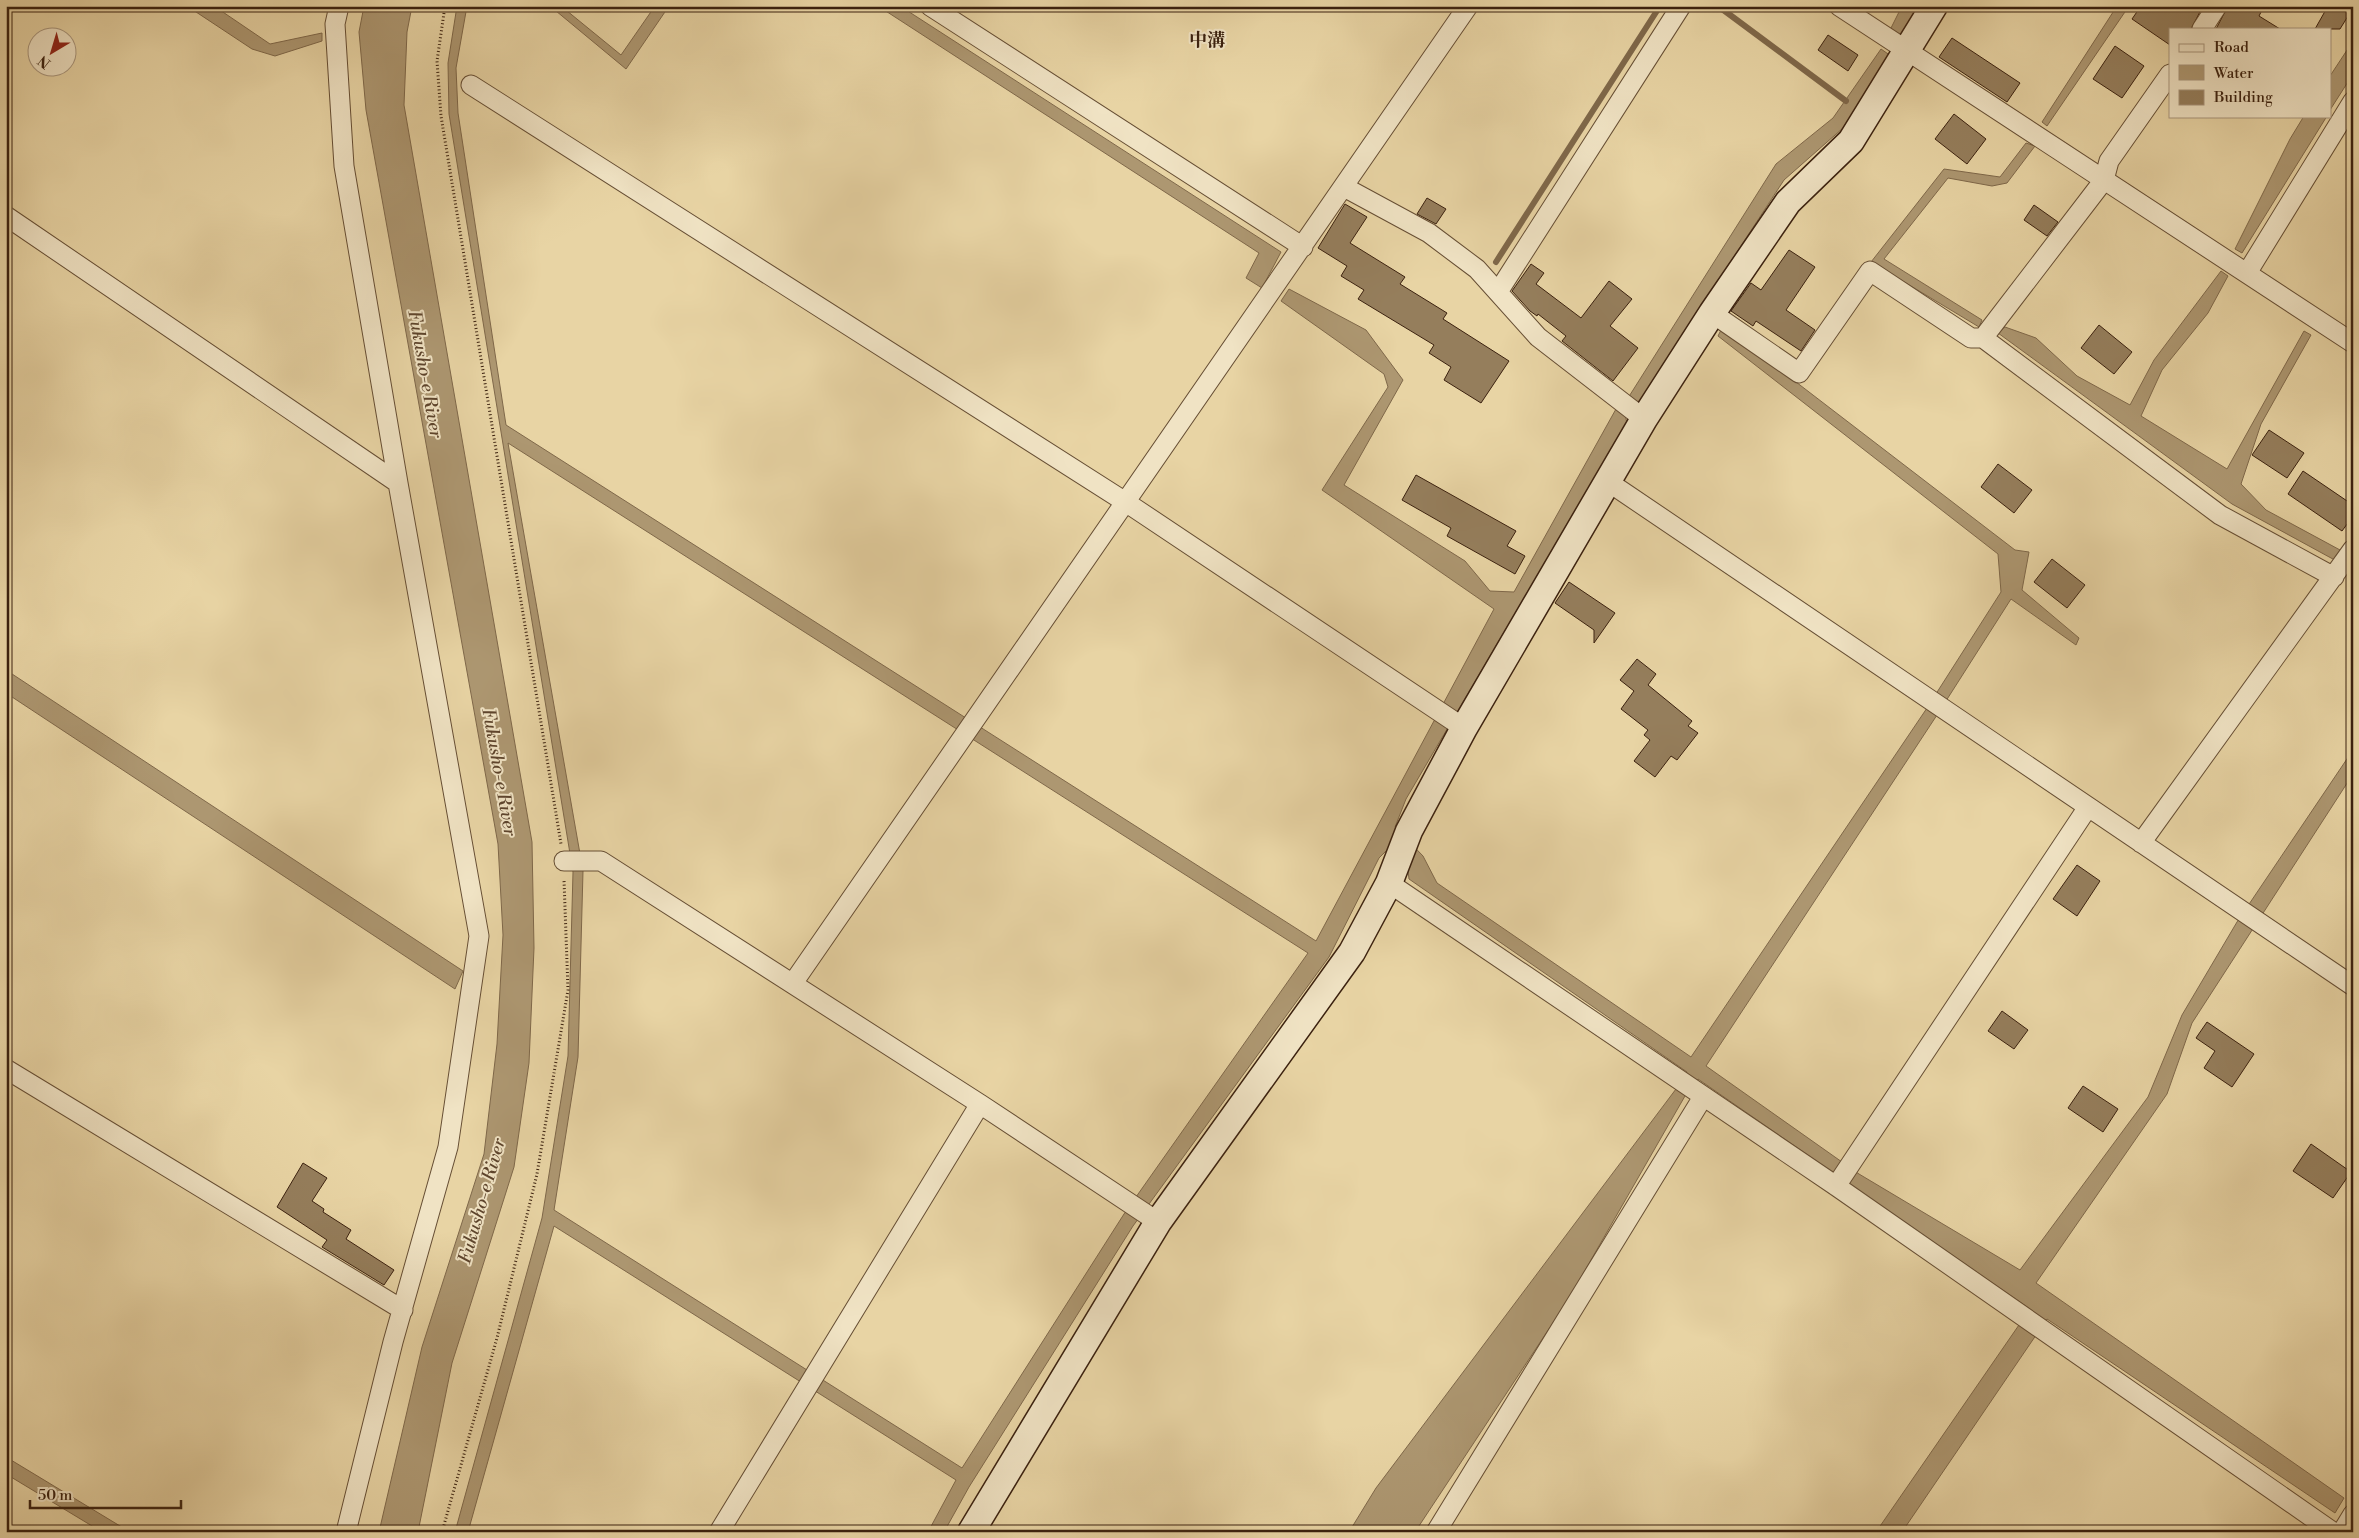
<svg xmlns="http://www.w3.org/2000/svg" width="2359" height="1538" viewBox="0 0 2359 1538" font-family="'Libre Bodoni','Noto Serif JP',serif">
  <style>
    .water { fill: #ad9771; stroke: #7f684a; fill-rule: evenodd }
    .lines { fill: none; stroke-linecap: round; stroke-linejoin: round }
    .stream { stroke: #7f684a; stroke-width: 6 }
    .building { fill: #957e5c; stroke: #3b210f }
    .street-casing { stroke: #664e34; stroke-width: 21 }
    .secondary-casing { stroke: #3b210f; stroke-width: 29 }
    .path { stroke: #3b210f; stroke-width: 3; stroke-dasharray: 1 2.5; stroke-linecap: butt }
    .street { stroke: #f0e3c4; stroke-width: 19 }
    .secondary { stroke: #f0e3c4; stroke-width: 26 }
    .labels { text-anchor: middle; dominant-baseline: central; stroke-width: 4; stroke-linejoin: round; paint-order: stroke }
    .neighbourhood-label { font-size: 18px; font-weight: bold; fill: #3b210f; stroke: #f0e3c4 }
    .water-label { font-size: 18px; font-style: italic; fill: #5d442c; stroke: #f0e3c4 }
  </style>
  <rect width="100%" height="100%" fill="#e8d4a4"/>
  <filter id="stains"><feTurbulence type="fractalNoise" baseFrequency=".004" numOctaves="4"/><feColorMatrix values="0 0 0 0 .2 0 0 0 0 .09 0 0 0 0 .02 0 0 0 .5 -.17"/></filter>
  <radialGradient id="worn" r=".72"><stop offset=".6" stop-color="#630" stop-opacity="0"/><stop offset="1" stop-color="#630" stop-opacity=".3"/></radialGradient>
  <path class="water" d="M187,6H214L270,44L322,33V41L275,56L252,49Z
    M364,6H412L407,32L404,105L532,842L534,948L529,1063L514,1167L452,1363L418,1532H379L422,1347L484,1154L497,1044L503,935L498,844L366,110L359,32Z
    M457,6H467L456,68L458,113L506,425L1316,941L1494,609L1322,490L1388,387L1384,374L1281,301L1289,289L1366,330L1403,380L1344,485L1465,561L1490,591L1514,592L1616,409L1625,415L1627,423L1406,799L1395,827L1423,856L1437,883L1691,1057L1925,711L2001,592L1998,554L1718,336L1721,330L1796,382L2015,550L2029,552L2022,590L2079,638L2076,645L2011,599L1937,715L1706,1066L1859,1174L2020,1270L2148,1097L2182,1015L2237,922L2353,750V774L2192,1023L2167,1094L2036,1283L2344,1498L2335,1513L2047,1319L1902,1532H1876L2030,1309L1698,1079L1685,1096L1568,1300L1415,1532H1349L1376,1488L1676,1089L1687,1072L1409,879L1407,862L1390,847L1379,858L1329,957L1133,1226L969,1487L944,1532H928L956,1480L554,1226L468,1532H455L542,1218L568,1056L573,872L449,114L448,63ZM508,443L1308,953L1124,1214L962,1468L554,1210L578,1057L583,871Z
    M550,6H561L621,55L655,6H669L626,69Z
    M878,6H900L1281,252L1262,288L1246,278L1259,253Z
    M1902,6H1918L1900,36L1890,30Z
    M2117,6H2129L2047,126L2042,122Z
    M2353,41V74L2330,110V76Z
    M1881,49L1891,56L1843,128L1784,180L1639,402L1628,398L1776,164L1833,118Z
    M2304,116H2327L2242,253L2235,249L2290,139Z
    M2026,143L2035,146L2007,183L1992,186L1948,178L1884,259L1982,320L1979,327L1871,262L1944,169L2000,177Z
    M2221,271L2228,276L2208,313L2162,370L2141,416L2227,469L2304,331L2311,335L2261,424L2241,484L2266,510L2353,557V570L2232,504L1998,333L2005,327L2036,338L2077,376L2130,405L2154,360Z
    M6,670L463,971L455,989L6,693Z
    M6,1457L130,1532H102L6,1474Z"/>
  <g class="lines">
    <path class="stream" d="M1718,6L1846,101
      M1496,262L1660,6"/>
  </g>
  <path class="building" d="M2141,6H2203L2191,29H2170V45L2132,19Z
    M2228,6H2264L2259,16L2280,29H2216Z
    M2328,6L2353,8L2340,29H2315Z
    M1828,35L1858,55L1848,71L1818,50Z
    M1952,38L2020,83L2007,102L1939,57Z
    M2115,46L2144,66L2122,98L2093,79Z
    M1954,114L1986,139L1967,164L1935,139Z
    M1427,198L1446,209L1436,224L1417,214Z
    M1345,204L1367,217L1350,243L1405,277L1400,284L1447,313L1443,319L1509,361L1481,403L1444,380L1451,367L1429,353L1434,345L1358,299L1364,290L1341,276L1347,266L1318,248Z
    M2034,205L2058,222L2047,236L2024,220Z
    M1789,250L1815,267L1786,310L1815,330L1801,351L1756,321L1753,326L1731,311L1751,283L1761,290Z
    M1531,264L1544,273L1536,284L1581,318L1609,281L1632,299L1610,326L1638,348L1613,381L1562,341L1566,336L1538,314L1537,316L1530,311L1512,291Z
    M2099,325L2132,352L2114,374L2081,348Z
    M2269,430L2304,453L2287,478L2252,455Z
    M1998,464L2032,490L2014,513L1981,487Z
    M2303,471L2353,505V516L2342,531L2288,494Z
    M1416,475L1516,531L1507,546L1525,556L1515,574L1447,536L1451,528L1402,500Z
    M2052,559L2085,585L2067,608L2034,582Z
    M1569,582L1615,613L1594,643V630L1555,603Z
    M1637,659L1656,674L1648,685L1692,721L1688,726L1698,733L1677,760L1671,756L1655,777L1634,761L1650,740L1644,735L1648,730L1621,709L1634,691L1620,680Z
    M2077,865L2100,881L2077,916L2053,899Z
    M2002,1011L2028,1030L2014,1049L1988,1031Z
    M2207,1022L2254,1054L2232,1087L2204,1068L2215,1051L2196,1038Z
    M2083,1086L2118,1109L2103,1132L2068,1108Z
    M2311,1144L2351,1172L2333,1198L2293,1171Z
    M303,1163L327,1178L312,1201L324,1209L323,1212L351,1230L346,1239L394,1270L384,1285L322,1247L327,1240L277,1207Z"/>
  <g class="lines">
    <g class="street-casing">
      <path id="street" d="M339,6L335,24L344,166L398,483L479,936L448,1147L393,1342L346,1532
        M930,6L1303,247
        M1839,6L2353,343
        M2202,29L2217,6
        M471,85L1127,503L1464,728
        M1344,187L1429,233L1477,269L1538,337L1644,419
        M6,216L398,483
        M2247,273L2353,101
        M1498,292L1681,6
        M1712,313L1799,373L1870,271L1971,338H1983L2104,180L2109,161L2170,74
        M1983,338L2220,515L2334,577
        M1607,481L2353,986
        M2141,843L2353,549
        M564,861H601L980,1104L1158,1222
        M1389,883L1836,1186L2333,1532
        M793,983L1468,6
        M6,1069L403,1310
        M1836,1186L2088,807
        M719,1532L980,1104
        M1436,1532L1703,1097
        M2342,1532L2353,1514"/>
    </g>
    <g class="secondary-casing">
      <path id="secondary" d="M971,1532L1158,1222L1352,952L1389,883L1409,831L1464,728L1644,419L1712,313L1788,202L1851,141L1934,6"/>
    </g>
    <path class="path" d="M445,6L437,61L441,116L561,844
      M442,1532L497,1338L537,1174L568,990L564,880"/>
    <use href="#street" class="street"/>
    <use href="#secondary" class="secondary"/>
  </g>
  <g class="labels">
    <g class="neighbourhood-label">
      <text x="1207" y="40">中溝</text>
    </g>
    <g class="water-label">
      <text transform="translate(425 374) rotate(80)">Fukusho-e River</text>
      <text transform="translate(499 772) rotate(80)">Fukusho-e River</text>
      <text transform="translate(482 1201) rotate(-74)">Fukusho-e River</text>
    </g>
  </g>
  <rect width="2359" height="1538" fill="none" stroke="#e8d4a4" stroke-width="25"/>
  <rect x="8" y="8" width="2344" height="1523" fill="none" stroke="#3b210f" stroke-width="2.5"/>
  <rect x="12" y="12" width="2334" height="1513" fill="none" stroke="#3b210f"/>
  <rect x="2169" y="28" width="162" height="90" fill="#f0e3c4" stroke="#a8957c"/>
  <rect x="2179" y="44" width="25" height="8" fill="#f0e3c4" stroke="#a8957c"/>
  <text x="2214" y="52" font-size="15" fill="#3b210f">Road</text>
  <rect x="2179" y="65" width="25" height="15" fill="#ad9771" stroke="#a8957c"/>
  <text x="2214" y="78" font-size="15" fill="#3b210f">Water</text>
  <rect x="2179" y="90" width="25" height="15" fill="#957e5c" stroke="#a8957c"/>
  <text x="2214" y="102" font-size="15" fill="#3b210f">Building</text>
  <g transform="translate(52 52) rotate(218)"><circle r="24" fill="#f0e3c4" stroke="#a8957c"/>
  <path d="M0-4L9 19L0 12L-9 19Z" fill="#8f2418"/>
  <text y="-8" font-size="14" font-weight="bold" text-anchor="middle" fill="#3b210f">N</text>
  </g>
  <path d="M30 1500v8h151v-8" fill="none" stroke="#3b210f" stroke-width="2.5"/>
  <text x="38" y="1500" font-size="15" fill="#3b210f" stroke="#f0e3c4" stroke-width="4" paint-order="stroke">50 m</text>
  <rect width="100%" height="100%" filter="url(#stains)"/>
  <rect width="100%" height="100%" fill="url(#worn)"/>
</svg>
